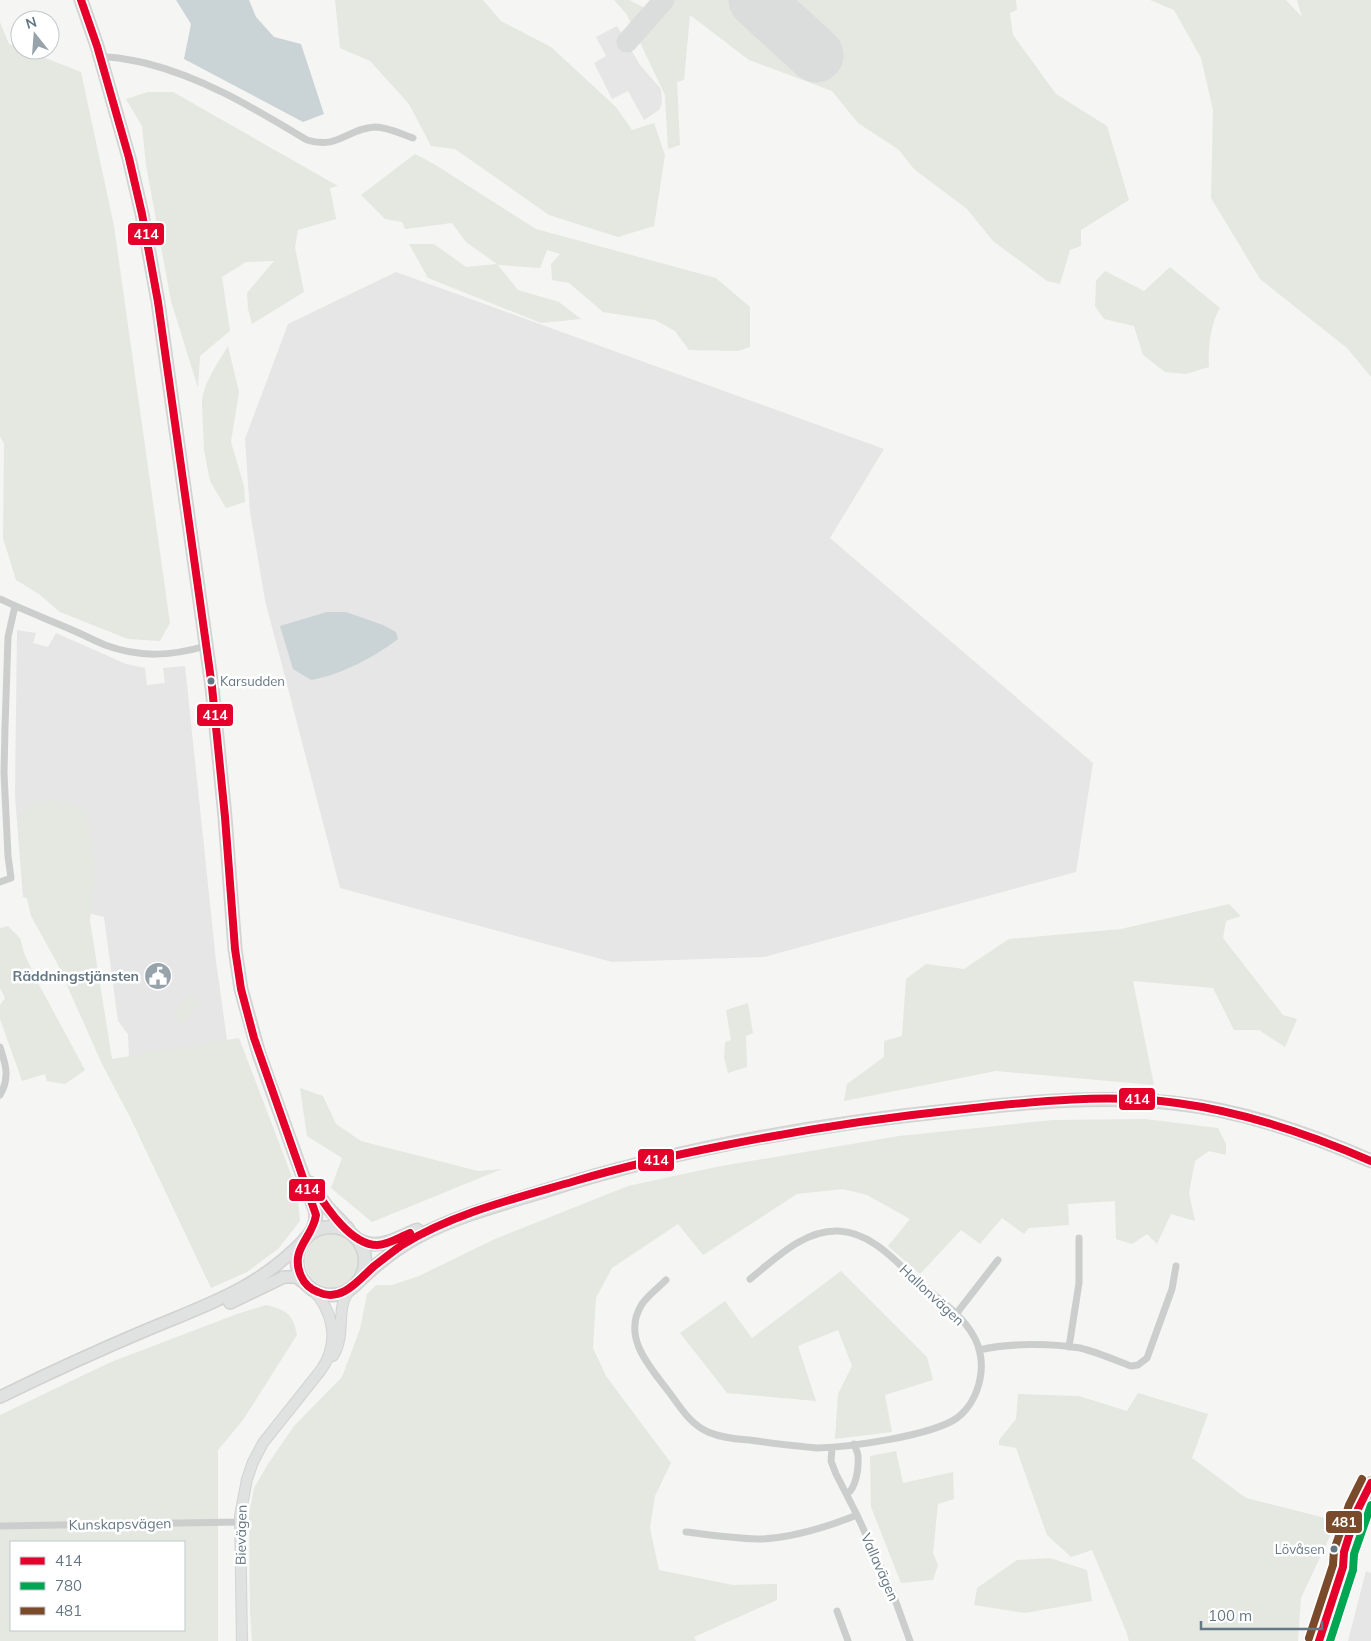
<svg xmlns="http://www.w3.org/2000/svg" width="1371" height="1641" viewBox="0 0 1371 1641" font-family="Mulish,sans-serif">
  <style>
    .built { fill: #e5e6e5 }
    .green { fill: #e4e8e1; fill-rule: evenodd }
    .water { fill: #cad3d5 }
    .lines { fill: none; stroke-linecap: round; stroke-linejoin: round }
    .taxiway { stroke: #dbdcdc; stroke-width: 21 }
    .runway { stroke: #dbdcdc; stroke-width: 55 }
    .secondary-casing { stroke: #d2d3d4; stroke-width: 12 }
    .primary-casing { stroke: #d1d1d1; stroke-width: 14 }
    .highway-casing { stroke: #d1d2d2; stroke-width: 15 }
    .street { stroke: #cccece; stroke-width: 7 }
    .secondary { stroke: #e0e1e1; stroke-width: 10 }
    .primary { stroke: #e0e1e1; stroke-width: 11 }
    .highway { stroke: #e0e1e1; stroke-width: 12 }
    .bus-1-casing { stroke: #fff; stroke-width: 11 }
    .bus-2-casing { stroke: #fff; stroke-width: 11 }
    .bus-3-casing { stroke: #fff; stroke-width: 11 }
    .bus-1 { stroke: #e4002b; stroke-width: 8 }
    .bus-2 { stroke: #00a651; stroke-width: 8 }
    .bus-3 { stroke: #7a4b2a; stroke-width: 8 }
    .bus-dot { fill: #647784; stroke: #fff; stroke-width: 2 }
    .labels { text-anchor: middle; dominant-baseline: central; stroke-width: 5; stroke-linejoin: round; paint-order: stroke }
    .bus-label { font-size: 13px; fill: #647784; stroke: #fff; text-anchor: start }
    .poi-label { font-size: 14px; font-weight: bold; fill: #647784; stroke: #fff; text-anchor: end }
    .street-label { font-size: 14px; fill: #647784; stroke: #fff }
    .line-badge { stroke: #fff; stroke-width: 2 }
    .badge-label { font-size: 14px; text-anchor: middle; font-weight: bold; fill: #fff }
  </style>
  <rect width="100%" height="100%" fill="#f5f5f3"/>
  <path class="built" d="M617,26L640,65L661,89L662,104L659,110L644,120L628,91L612,99L594,63L606,56L596,37Z
    M396,272L884,449L830,538L1093,763L1076,872L764,957L612,962L340,888L265,600L250,512L245,439L288,324Z
    M17,630L36,633L33,643L48,647L56,633L126,664L145,668L147,685L165,683L163,668L185,666L216,961L227,1040L129,1058L128,1034L118,1021L104,917L23,897L15,796Z
    M1366,1571L1371,1573V1641H1348Z"/>
  <path class="green" d="M335,0H483L501,21L551,47L616,107L632,130L654,123L665,155L654,226L618,237L549,215L455,149L431,146L409,104L370,61L340,48Z
    M614,0H629L645,8L651,0H1016L1017,10L1010,13L1013,35L1056,94L1107,126L1129,200L1081,230V246L1070,250L1060,284L1047,281L993,241L967,209L914,169L899,150L858,123L832,91L749,60L690,15L684,80L677,82L680,145L668,149L665,95L627,15Z
    M1150,0H1286L1302,17L1297,0H1371V377L1347,348L1260,279L1211,198L1213,110L1201,58L1174,10Z
    M0,22L9,44L20,48V50H25L81,72L114,226L170,623L160,641L128,639L60,612L39,594L16,580L3,538L4,443L0,437Z
    M148,92H173L338,186L330,188L336,219L298,230L295,247L304,292L252,324L248,309L247,293L274,261L246,262L222,277L230,331L200,356L198,388L171,301L146,165L142,126L126,99Z
    M415,154L434,164L536,229L716,278L750,307V347L738,351L689,350L675,331L655,320L603,312L569,283L552,280L551,264L560,254L547,250L540,268L498,265L518,290L559,302L581,319L541,323L428,278L409,244H434L466,267L497,264L466,242L452,223L405,229L402,222L385,219L361,195Z
    M1170,267L1220,308C1210,325 1208,347 1209,367L1186,374L1165,372L1143,355L1134,326L1104,319L1095,306L1096,281L1105,271L1144,291Z
    M228,346L239,392L231,442L244,486L245,502L226,508L210,481L204,450L202,403C203,383 218,363 228,346Z
    M52,799L72,805L87,814L94,860V877L90,921L112,1059L239,1038L297,1190L300,1221L278,1249L247,1272L211,1288L130,1117L102,1064L57,963L31,916L22,877L18,816L32,805Z
    M1229,904L1241,916L1226,921L1223,938L1283,1015L1297,1019L1285,1047L1259,1030H1234L1213,988L1133,981L1154,1085L996,1071L844,1101L847,1084L884,1057V1041L902,1036L906,979L926,964L964,969L1009,939L1121,929Z
    M8,926L20,938L24,953L37,981L85,1070L65,1084L47,1081L45,1074L22,1081L0,1019V1005L5,998L0,988V928Z
    M189,995L199,1003L183,1024L173,1016Z
    M748,1003L753,1033L746,1036L747,1067L728,1073L724,1058L725,1042L731,1040L726,1010Z
    M300,1088L323,1096L336,1124L361,1141L478,1171L502,1169L372,1222L331,1188L342,1158L307,1136Z
    M1145,1119L1218,1128L1226,1144V1155L1209,1151L1195,1161L1189,1193L1195,1221L1171,1214L1157,1244L1147,1234L1132,1244L1116,1239L1115,1201L1068,1204L1069,1225L1029,1228L1024,1234L1002,1218L980,1244L961,1230L920,1274L888,1246L910,1219L867,1195L843,1189L797,1194L703,1255L678,1224L612,1268L596,1298L593,1348L606,1376L671,1463L655,1496L650,1528L659,1570L733,1585L777,1584V1600L694,1637L696,1641H252L250,1610L249,1515L254,1488L268,1464L294,1426L342,1377L360,1329L367,1294L376,1285H392L419,1276L495,1239L628,1186L716,1167L899,1136L1053,1120Z
    M305 1261a27 27 0 1 1 54 0a27 27 0 1 1-54 0Z
    M841,1271L927,1357L933,1380L885,1395L892,1432L835,1439L838,1394L852,1366L838,1330L798,1346L816,1401L727,1393L680,1333L725,1301L752,1338Z
    M266,1305C286,1310 293,1313 297,1335L243,1420L218,1450V1641H0V1415L111,1362L237,1314ZM11,1542H184V1630H11Z
    M1138,1393L1208,1414L1192,1458L1246,1498L1337,1521L1301,1598L1298,1641H1129L1126,1631L1092,1550L1071,1557L1047,1535L1016,1448L999,1445V1440L1016,1419L1018,1394L1079,1396L1127,1411Z
    M896,1451L903,1483L953,1472L954,1499L938,1504L933,1553L938,1565L933,1580L901,1583L871,1507L870,1456Z
    M1050,1558L1087,1570L1092,1601L1025,1613L974,1605L977,1588L1017,1560Z"/>
  <path class="water" d="M176,0H249L256,17L274,37L301,44L324,114L303,122L184,59L191,24Z
    M327,612H346L383,625L396,632L398,639C375,657 340,675 311,680L293,669L280,626Z"/>
  <g class="lines">
    <path class="taxiway" d="M627,42L664,0"/>
    <path class="runway" d="M756,0L816,55"/>
    <g class="secondary-casing">
      <path id="secondary" d="M333,1356C348,1331 333,1306 352,1288
        M242,1641L240,1516L247,1479L253,1462L263,1443L321,1370C340,1343 334,1311 311,1288"/>
    </g>
    <g class="primary-casing">
      <path id="primary" d="M230,1303L284,1277H296L306,1284
        M0,1397C49,1373 99,1350 149,1329C209,1304 259,1288 305,1239
        M1344,1553L1358,1509L1371,1483
        M1319,1641L1343,1567L1371,1505"/>
    </g>
    <g class="highway-casing">
      <path id="highway" d="M81,0L97,46L129,158L142,214L158,302L212,687L225,817L235,949L241,989L259,1054L315,1210C317,1220 315,1228 308,1236
        M310,1183L327,1207L348,1229
        M297 1261a34 34 0 1 1 68 0a34 34 0 1 1-68 0Z
        M357,1239C377,1252 397,1238 417,1230
        M356,1284C375,1265 396,1248 419,1236C459,1215 502,1204 544,1191C677,1149 817,1124 956,1110C1028,1102 1101,1095 1173,1103C1242,1110 1308,1133 1371,1161"/>
    </g>
    <path class="street" d="M100,57C116,56 130,60 145,63C205,78 255,109 307,140C338,150 348,128 375,127C388,127 401,134 413,138
      M0,599C23,610 47,619 70,629C82,634 93,640 105,645C140,658 171,656 206,646
      M0,882L11,878L8,856L4,773L5,728L8,637L15,606
      M0,1047C6,1065 10,1078 0,1095
      M666,1280C658,1288 648,1295 642,1304C621,1337 650,1367 669,1392C680,1407 690,1424 708,1432C724,1439 741,1439 757,1441C777,1444 797,1446 817,1448C850,1447 931,1436 957,1418C969,1409 977,1394 980,1379C983,1365 981,1348 973,1335C961,1313 935,1297 916,1280C894,1259 870,1232 838,1231C803,1230 775,1259 750,1279
      M956,1314L998,1260
      M1069,1347L1079,1283V1238
      M979,1350C1010,1343 1049,1343 1080,1348C1097,1352 1115,1360 1131,1366L1138,1365L1147,1358L1172,1289L1176,1266
      M832,1448L831,1461L836,1474L857,1515L893,1594L910,1641
      M847,1494C856,1488 859,1468 858,1456C858,1452 855,1448 854,1444
      M0,1526L240,1522
      M686,1532C712,1535 738,1539 763,1539C796,1537 827,1527 857,1515
      M837,1611L848,1641"/>
    <use href="#secondary" class="secondary"/>
    <use href="#primary" class="primary"/>
    <use href="#highway" class="highway"/>
    <g class="bus-1-casing">
      <path id="bus-1" d="M81,0L97,46L129,158L142,214L158,302L212,687L225,817L235,949L241,989L254,1038L316,1215C313,1238 289,1249 301,1276C304,1283 310,1289 318,1292C341,1303 358,1281 373,1267C382,1260 392,1252 402,1245C454,1213 517,1198 575,1181C625,1166 675,1155 726,1145C802,1130 879,1118 956,1110C1030,1102 1104,1093 1177,1103C1244,1112 1309,1134 1371,1161
        M312,1185C325,1205 350,1245 377,1245C388,1245 400,1237 410,1233
        M1319,1641L1343,1567L1344,1552L1349,1536L1358,1509L1371,1483"/>
    </g>
    <g class="bus-2-casing">
      <path id="bus-2" d="M1330,1641L1353,1570L1354,1554L1371,1505"/>
    </g>
    <g class="bus-3-casing">
      <path id="bus-3" d="M1309,1638L1333,1565L1334,1550L1340,1533L1349,1505L1362,1479"/>
    </g>
    <use href="#bus-1" class="bus-1"/>
    <use href="#bus-2" class="bus-2"/>
    <use href="#bus-3" class="bus-3"/>
  </g>
  <defs>
    <g id="civic-disc" transform="scale(1.4375)"><circle r="9.5" fill="#97a3ab" stroke="#fff"/><path d="M-.6-6.5H3V-4.5H.6V-3L4-1V1h2V6H-6V1h2V-1L-.6-3ZM-1.2 2.5V6h2.4V2.5Z" fill="#fff"/></g>
  </defs>
  <g fill-rule="evenodd">
    <use href="#civic-disc" x="158" y="976"/>
  </g>
  <g class="bus-dot">
    <circle cx="211" cy="681" r="4.5"/>
    <circle cx="1334" cy="1549" r="4.5"/>
  </g>
  <g class="labels">
    <g class="bus-label">
      <text x="220" y="681">Karsudden</text>
      <text x="1325" y="1549" text-anchor="end">Lövåsen</text>
    </g>
    <g class="poi-label">
      <text x="139" y="976">Räddningstjänsten</text>
    </g>
    <g class="street-label">
      <text transform="translate(932 1295) rotate(43)">Hallonvägen</text>
      <text transform="translate(120 1524) rotate(-1)">Kunskapsvägen</text>
      <text transform="translate(241 1535) rotate(-89)">Bievägen</text>
      <text transform="translate(880 1567) rotate(66)">Vallavägen</text>
    </g>
  </g>
  <g class="line-badge">
    <rect x="127" y="222" width="38" height="24" rx="5" fill="#e4002b"/>
    <rect x="196" y="703" width="38" height="24" rx="5" fill="#e4002b"/>
    <rect x="1118" y="1087" width="38" height="24" rx="5" fill="#e4002b"/>
    <rect x="637" y="1148" width="38" height="24" rx="5" fill="#e4002b"/>
    <rect x="288" y="1178" width="38" height="24" rx="5" fill="#e4002b"/>
    <rect x="1325" y="1510" width="38" height="24" rx="5" fill="#7a4b2a"/>
  </g>
  <g class="badge-label">
    <text x="146" y="239">414</text>
    <text x="215" y="720">414</text>
    <text x="1137" y="1104">414</text>
    <text x="656" y="1165">414</text>
    <text x="307" y="1194">414</text>
    <text x="1344" y="1527">481</text>
  </g>
  <rect x="10" y="1541" width="175" height="90" fill="#ffffff" stroke="#c1c9ce"/>
  <rect x="20" y="1557" width="25" height="8" fill="#e4002b" stroke="#c1c9ce"/>
  <text x="55" y="1566" font-size="15" fill="#647784">414</text>
  <rect x="20" y="1582" width="25" height="8" fill="#00a651" stroke="#c1c9ce"/>
  <text x="55" y="1591" font-size="15" fill="#647784">780</text>
  <rect x="20" y="1607" width="25" height="8" fill="#7a4b2a" stroke="#c1c9ce"/>
  <text x="55" y="1616" font-size="15" fill="#647784">481</text>
  <g transform="translate(35 35) rotate(343)"><circle r="24" fill="#ffffff" stroke="#c1c9ce"/>
  <path d="M0-4L9 19L0 12L-9 19Z" fill="#97a3ab"/>
  <text y="-8" font-size="14" font-weight="bold" text-anchor="middle" fill="#647784">N</text>
  </g>
  <path d="M1201 1621v8h121v-8" fill="none" stroke="#647784" stroke-width="2.5"/>
  <text x="1208" y="1621" font-size="15" fill="#647784" stroke="#ffffff" stroke-width="4" paint-order="stroke">100 m</text>
</svg>
